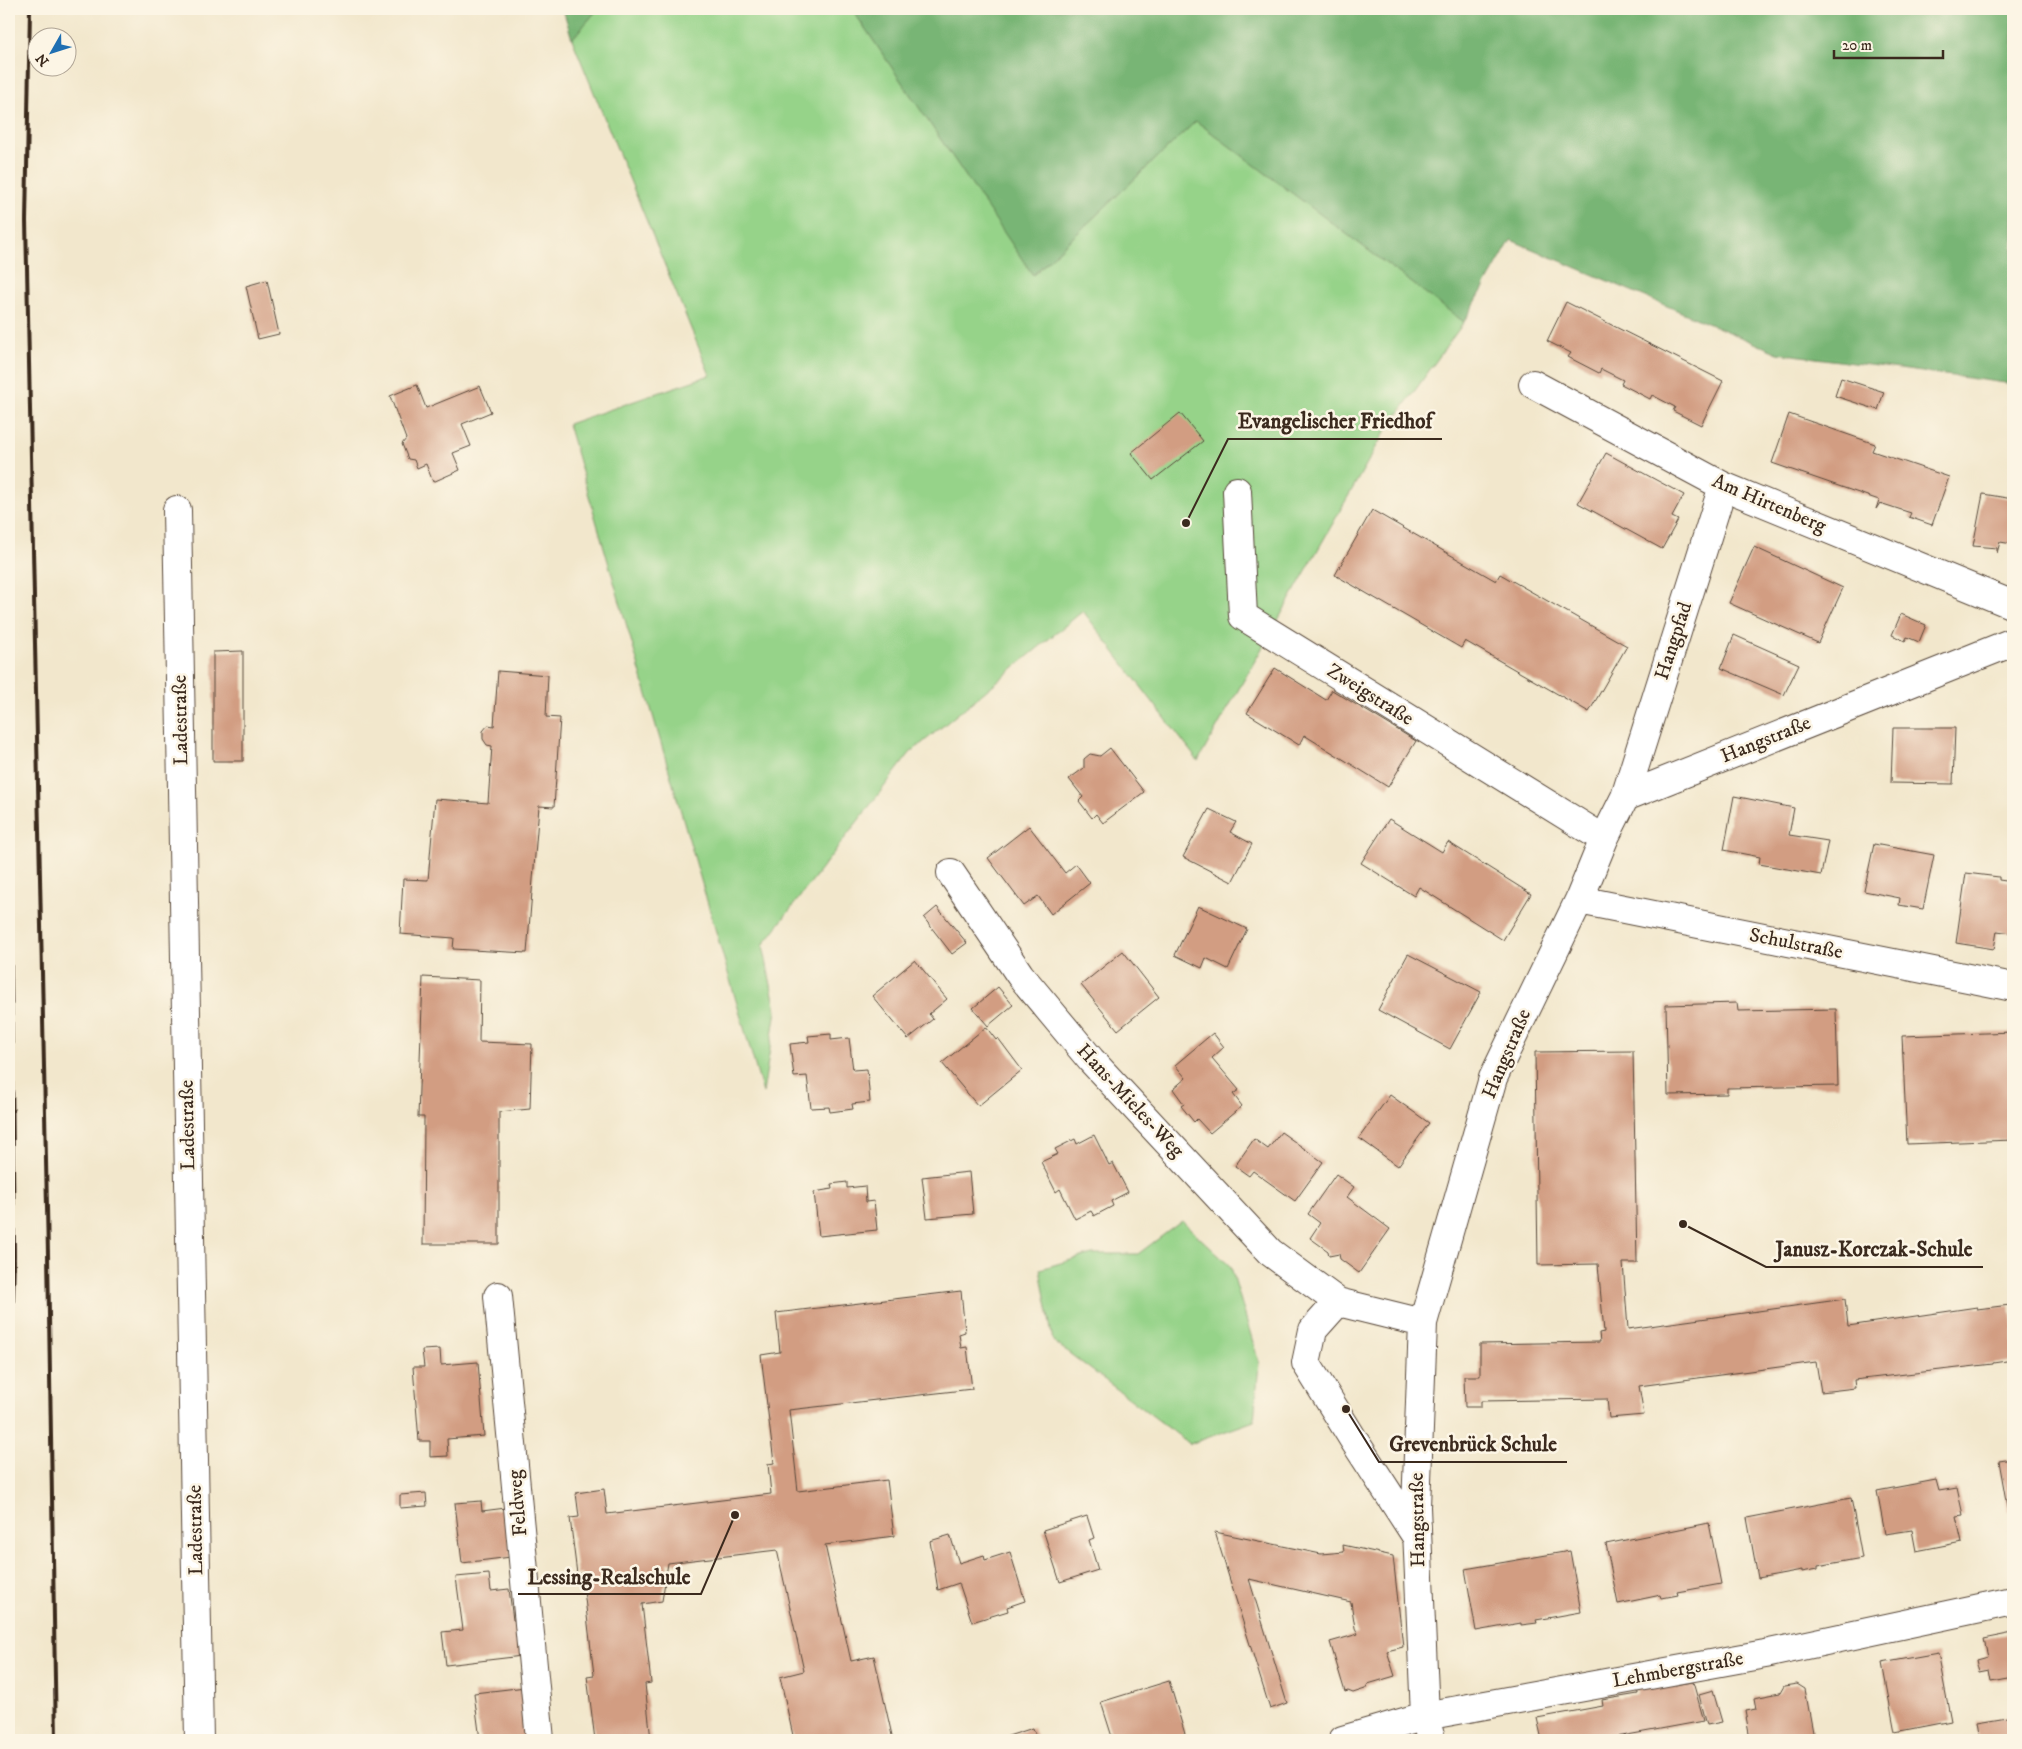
<svg xmlns="http://www.w3.org/2000/svg" width="2022" height="1749" viewBox="0 0 2022 1749" font-family="'IM FELL DW Pica',serif">
  <style>
    .green { fill: #96d389; stroke: #687e54 }
    .forest { fill: #78b575; stroke: #5a704a }
    .building { fill: #d29d82 }
    .lines { fill: none; stroke-linecap: round; stroke-linejoin: round }
    .minor-casing { stroke: #564638; stroke-width: 30 }
    .minor { stroke: #fff; stroke-width: 28 }
    .rail { stroke: #3b2a1e; stroke-width: 4 }
    .labels { text-anchor: middle; dominant-baseline: central; stroke-width: 5; stroke-linejoin: round; paint-order: stroke }
    .street-label { font-size: 20px; fill: #3b2a1e; stroke: #fcf5e5 }
    .leader { fill: none; stroke: #3b2a1e; stroke-width: 2 }
    .callout-dot { fill: #3b2a1e; stroke: #fcf5e5; stroke-width: 2 }
    .callout-label { font-size: 21px; text-anchor: middle; font-weight: bold; fill: #3b2a1e; stroke: #fcf5e5; stroke-width: 5; stroke-linejoin: round; paint-order: stroke }
  </style>
  <rect width="100%" height="100%" fill="#fcf5e5"/>
  <filter id="ink" filterUnits="userSpaceOnUse"><feTurbulence type="fractalNoise" baseFrequency=".02" numOctaves="2"/><feDisplacementMap in="SourceGraphic" scale="10" xChannelSelector="R" yChannelSelector="G"/><feConvolveMatrix kernelMatrix="1 2 1 2 8 2 1 2 1" color-interpolation-filters="sRGB"/></filter>
  <filter id="wash" filterUnits="userSpaceOnUse"><feTurbulence type="fractalNoise" baseFrequency=".0096" numOctaves="4" result="noise"/><feDisplacementMap in="SourceGraphic" scale="20" xChannelSelector="R" yChannelSelector="G"/><feGaussianBlur stdDeviation="1.12" result="paint"/><feColorMatrix in="noise" values="0 0 0 0 0 0 0 0 0 0 0 0 0 0 0 0 0 1.4 0 .05"/><feComposite in="paint" operator="in"/></filter>
  <g filter="url(#wash)">
    <rect width="100%" height="100%" fill="#f2e7cc"/>
    <path class="green" d="M598,9H852L1033,275L1196,121L1464,322L1383,435L1198,761L1083,611L910,753L763,945L776,1010L763,1093L568,424L710,375L572,39Z
      M1182,1221L1231,1267L1259,1363L1254,1421L1190,1444L1053,1341L1040,1269L1092,1254H1138Z"/>
    <path class="forest" d="M563,9H598L572,39Z
      M852,9H2013V384L1778,353L1511,240L1464,322L1196,121L1033,275Z"/>
    <g id="blocks">
      <path class="building" d="M267,280L279,334L258,339L246,286Z
        M1566,302L1723,381L1701,425L1673,411L1675,407L1652,395L1650,399L1621,384L1623,380L1601,369L1599,373L1568,357L1571,353L1547,341Z
        M1841,378L1884,392L1878,410L1835,396Z
        M417,385L426,408L480,386L491,412L462,424L471,446L453,453L460,470L433,482L426,464L417,468L414,460L408,459L402,444L406,439L390,396Z
        M1180,413L1203,441L1153,480L1131,453Z
        M1789,414L1875,444L1872,451L1949,477L1932,525L1909,517L1911,513L1880,503L1876,509L1879,500L1772,463Z
        M1606,453L1684,495L1672,517L1678,520L1662,549L1578,503Z
        M1983,494L2013,499V544L2000,542L1997,553V548L1973,546Z
        M1372,510L1496,581L1500,574L1627,646L1589,712L1465,641L1461,648L1335,575Z
        M1754,547L1843,588L1818,643L1729,603Z
        M1901,614L1926,625L1919,642L1907,637L1905,641L1892,635Z
        M1734,635L1799,664L1784,695L1721,668Z
        M243,651V761H213V652Z
        M1275,668L1326,700L1332,690L1416,741L1388,787L1304,735L1299,745L1247,713Z
        M498,671L548,675L546,717L560,718L554,807L539,806L527,953L453,949L454,938L400,934L403,879L428,880L435,799L488,803L492,746L487,745L483,739V731L488,725L494,726Z
        M1893,728H1955L1953,784L1891,783Z
        M1110,748L1144,792L1103,823L1096,814L1092,818L1079,801L1083,797L1069,779L1084,768V759L1090,754L1100,756Z
        M1734,796L1794,808L1789,835L1828,841L1821,875L1759,864L1760,857L1724,850Z
        M1209,809L1236,822L1230,832L1252,844L1232,882L1183,857Z
        M1389,819L1442,852L1448,842L1531,894L1503,940L1419,887L1414,896L1361,863Z
        M1029,826L1065,873L1076,864L1090,883L1051,914L1038,896L1024,906L988,858Z
        M1874,844L1934,855L1923,909L1899,905L1900,898L1864,891Z
        M1966,873L1999,877V880L2013,882V933L1997,931L1994,949L1956,943Z
        M1198,906L1247,929L1228,969L1206,958L1202,968L1175,955Z
        M937,907L967,943L952,954L924,918Z
        M1123,951L1159,997L1118,1030L1081,985Z
        M1408,954L1481,992L1450,1049L1378,1010Z
        M915,960L947,999L929,1014L933,1019L908,1039L872,996Z
        M423,977L480,980L479,1042L532,1044L530,1109L499,1112V1244H423L424,1117H418Z
        M998,987L1013,1005L988,1026L973,1008Z
        M1737,1003L1738,1011L1836,1009L1838,1086L1727,1088V1094L1668,1095L1666,1005Z
        M986,1027L996,1040L998,1038L1022,1070L978,1106L942,1063Z
        M2013,1032V1140L1907,1144L1902,1036Z
        M1213,1033L1224,1047L1212,1058L1239,1090L1233,1094L1242,1106L1210,1133L1197,1119L1194,1122L1181,1106L1184,1104L1173,1089L1186,1078L1175,1065Z
        M831,1034V1040L849,1038L853,1070L867,1069L870,1102L852,1104L853,1109L830,1112L829,1107L811,1108L807,1076L794,1077L790,1044L809,1042L808,1036Z
        M1633,1051L1637,1263H1623L1628,1329L1845,1299L1848,1326L1977,1307V1309L2010,1305L2013,1331V1360L1993,1363V1364L1854,1380L1855,1388L1821,1392L1816,1362L1639,1386L1644,1415L1609,1418L1607,1399L1481,1401V1407H1465L1464,1376H1480V1344L1600,1342L1599,1333L1604,1332L1598,1264L1538,1265L1535,1052Z
        M1390,1095L1429,1123L1398,1166L1359,1138Z
        M1281,1132L1323,1162L1295,1201L1253,1171L1249,1176L1235,1166L1254,1139L1268,1149Z
        M1094,1135L1109,1165L1113,1163L1128,1192L1111,1201L1113,1206L1094,1216L1091,1211L1075,1219L1060,1189L1056,1192L1041,1162L1058,1154L1055,1149L1075,1139L1077,1144Z
        M969,1172L973,1214L927,1218L922,1177Z
        M1336,1174L1354,1187L1347,1197L1390,1229L1359,1273L1340,1259L1339,1254L1329,1256L1328,1251L1310,1238L1320,1223L1308,1214Z
        M847,1182V1188L865,1186L866,1202L874,1201L877,1230L819,1236L814,1192L832,1189L831,1184Z
        M961,1291L965,1332L959,1334L961,1348L967,1347L972,1389L789,1410L798,1491L887,1480L894,1536L825,1545L851,1661L874,1656L893,1740H794L780,1677L804,1671L777,1550L668,1563L662,1601L642,1604L651,1683L645,1684L651,1740H595L587,1676L594,1675L582,1573L577,1574L570,1518L579,1517L576,1493L604,1489L607,1514L771,1494L768,1464L774,1463L761,1355L780,1352L776,1313Z
        M440,1349L441,1365L478,1362L484,1436L447,1439L448,1456L430,1457V1441H419L413,1367H424L422,1350Z
        M2013,1459V1511L2008,1512L1999,1461Z
        M1936,1480L1939,1491L1957,1488L1963,1515L1956,1516L1962,1542L1916,1551L1912,1530L1885,1534L1877,1491Z
        M426,1493L427,1506L400,1508V1495Z
        M1851,1498L1862,1558L1818,1566V1569L1802,1572V1570L1758,1578L1747,1518Z
        M481,1501L482,1511L506,1508L511,1557L462,1563L455,1503Z
        M1087,1516L1094,1538L1089,1540L1098,1570L1060,1582L1043,1530Z
        M1709,1523L1721,1584L1677,1592L1678,1595L1662,1598L1661,1595L1618,1604L1606,1544Z
        M1215,1532L1321,1554L1344,1552L1343,1545L1393,1556L1403,1647L1387,1651L1395,1676L1368,1684L1365,1689L1353,1693L1348,1691L1345,1692L1330,1642L1358,1634L1355,1628L1351,1602L1249,1579L1287,1703L1270,1709Z
        M950,1535L959,1563L984,1555L985,1560L1010,1552L1025,1601L1007,1607L1008,1611L972,1622L959,1583L938,1590L930,1541Z
        M1570,1551L1581,1612L1536,1620L1537,1623L1521,1625V1623L1476,1631L1465,1569Z
        M489,1574L491,1591L509,1589L513,1620H518L522,1656L446,1665L442,1632L463,1630L456,1577Z
        M2013,1633V1677L1991,1681L1989,1670L1979,1672L1976,1659L1987,1656L1983,1639Z
        M1938,1653L1951,1721L1895,1732L1882,1663Z
        M1674,1678L1675,1685L1693,1682L1704,1721L1611,1738V1740H1542L1537,1718L1603,1706L1602,1700L1638,1694L1637,1684Z
        M1169,1681L1185,1734L1164,1740H1113L1101,1702Z
        M1797,1684L1805,1689L1814,1738L1803,1740H1762L1761,1736L1750,1738L1745,1711L1756,1709L1754,1698L1780,1693L1784,1686Z
        M526,1687L533,1740H480L474,1693Z
        M1713,1691L1722,1722L1707,1725L1699,1695Z
        M2013,1716V1740H1980L1977,1722Z
        M1033,1728L1037,1740H996Z"/>
    </g>
  </g>
  <g filter="url(#ink)">
    <use href="#blocks" fill-opacity="0" stroke="#564638" stroke-width="1"/>
    <g class="lines">
      <g class="minor-casing">
        <path id="minor" d="M1533,384L1723,486L2013,605
          M1237,491L1243,616L1604,839
          M177,510L199,1740
          M1625,797L1723,486
          M951,873L1020,975L1091,1060L1270,1252L1338,1302L1423,1323
          M1579,900L2013,987
          M498,1296L540,1740
          M1338,1302L1313,1330L1306,1363L1355,1442L1416,1536
          M1343,1740L1425,1716L1765,1654L2013,1601
          M1431,1740L1425,1716L1416,1507L1423,1323L1493,1078L1579,900L1604,839L1625,797L2013,642"/>
      </g>
      <use href="#minor" class="minor"/>
      <path class="rail" d="M30,9L26,221L48,1254L56,1740
        M9,789L14,1255L9,1487
        M9,1733V1740"/>
    </g>
  </g>
  <g class="labels">
    <g class="street-label">
      <text transform="translate(1769 504) rotate(23)">Am Hirtenberg</text>
      <text transform="translate(1674 641) rotate(-72)">Hangpfad</text>
      <text transform="translate(1370 695) rotate(32)">Zweigstraße</text>
      <text transform="translate(181 720) rotate(-91)">Ladestraße</text>
      <text transform="translate(1766 740) rotate(-22)">Hangstraße</text>
      <text transform="translate(1796 944) rotate(11)">Schulstraße</text>
      <text transform="translate(1507 1054) rotate(-67)">Hangstraße</text>
      <text transform="translate(1130 1101) rotate(47)">Hans-Mieles-Weg</text>
      <text transform="translate(188 1125) rotate(-91)">Ladestraße</text>
      <text transform="translate(518 1503) rotate(-95)">Feldweg</text>
      <text transform="translate(1418 1520) rotate(-91)">Hangstraße</text>
      <text transform="translate(196 1530) rotate(-91)">Ladestraße</text>
      <text transform="translate(1678 1670) rotate(-10)">Lehmbergstraße</text>
    </g>
  </g>
  <path class="leader" d="M1186 523L1228 439H1442M1683 1224L1766 1267H1983M1346 1409L1379 1462H1567M735 1515L701 1594H518"/>
  <g class="callout-dot">
    <circle cx="1186" cy="523" r="5"/>
    <circle cx="1683" cy="1224" r="5"/>
    <circle cx="1346" cy="1409" r="5"/>
    <circle cx="735" cy="1515" r="5"/>
  </g>
  <g class="callout-label">
    <text x="1335" y="428">Evangelischer Friedhof</text>
    <text x="1874" y="1256">Janusz-Korczak-Schule</text>
    <text x="1473" y="1451">Grevenbrück Schule</text>
    <text x="609" y="1584">Lessing-Realschule</text>
  </g>
  <rect width="2022" height="1749" fill="none" stroke="#fcf5e5" stroke-width="30"/>
  <g transform="translate(52 52) rotate(231)"><circle r="24" fill="#fcf5e5" stroke="#afa495"/>
  <path d="M0-4L9 19L0 12L-9 19Z" fill="#1f6fb2"/>
  <text y="-8" font-size="14" font-weight="bold" text-anchor="middle" fill="#3b2a1e">N</text>
  </g>
  <path d="M1834 50v8h109v-8" fill="none" stroke="#3b2a1e" stroke-width="2.5"/>
  <text x="1842" y="50" font-size="15" fill="#3b2a1e" stroke="#fcf5e5" stroke-width="4" paint-order="stroke">20 m</text>
</svg>
